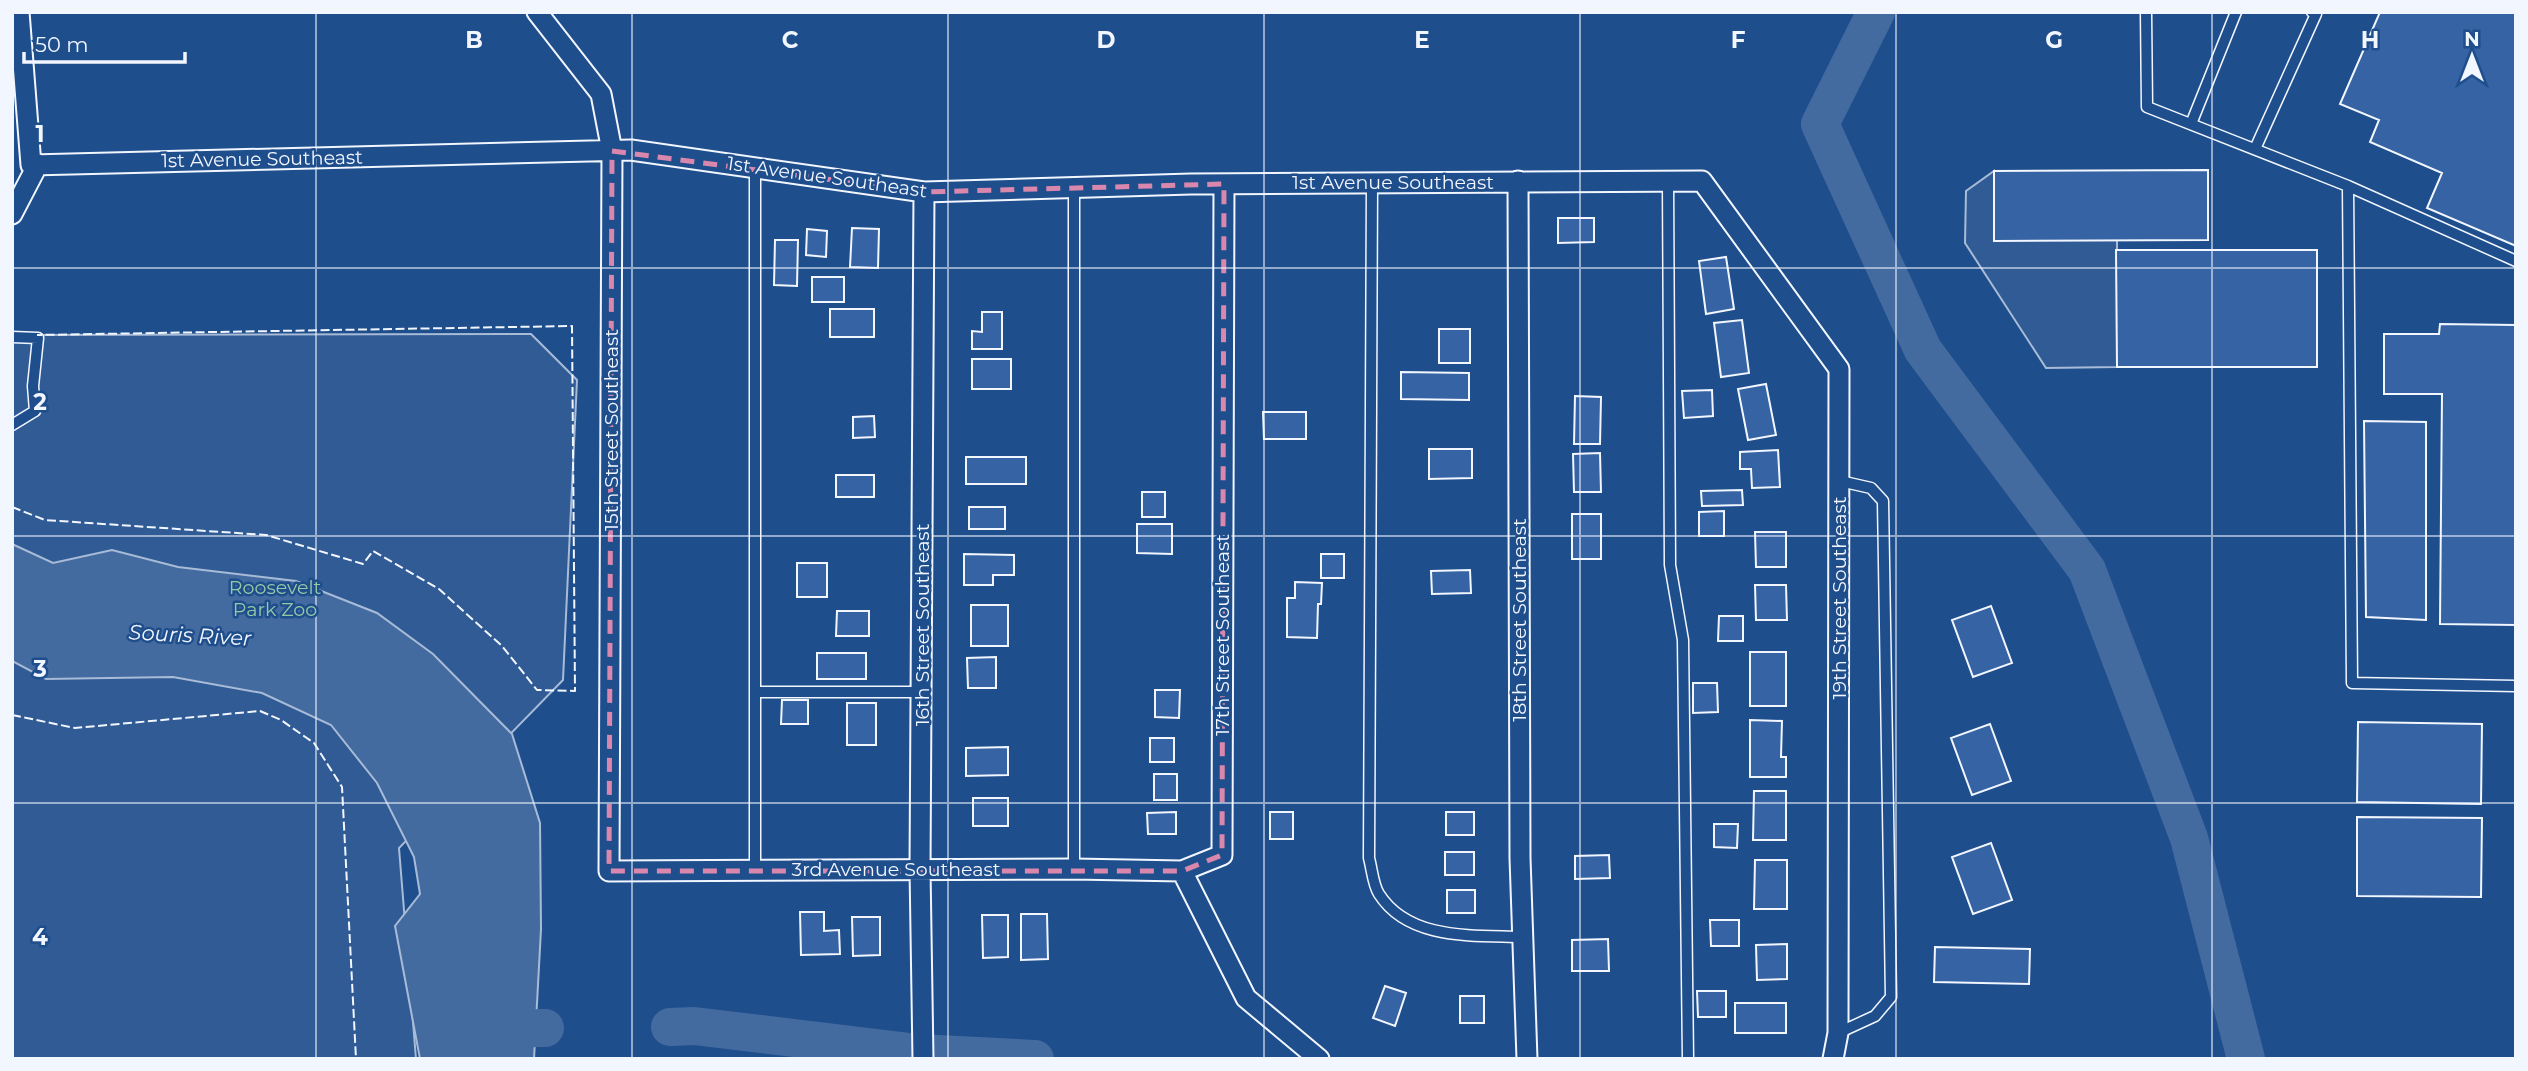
<svg xmlns="http://www.w3.org/2000/svg" width="2528" height="1071" viewBox="0 0 2528 1071" font-family="Montserrat,sans-serif">
  <style>
    .built { fill: #305b95; stroke: #a8bbd7; stroke-width: 2 }
    .water { fill: #446ba0; stroke: #a8bbd7; stroke-width: 2 }
    .lines { fill: none; stroke-linecap: round; stroke-linejoin: round }
    .river { stroke: #446ba0; stroke-width: 38 }
    .building { fill: #3563a3; stroke: #f2f6ff; stroke-width: 2 }
    .lane-casing { stroke: #f2f6ff; stroke-width: 13 }
    .street-casing { stroke: #f2f6ff; stroke-width: 23 }
    .lane { stroke: #1f4e8c; stroke-width: 10 }
    .street { stroke: #1f4e8c; stroke-width: 19 }
    .fence { stroke: #f2f6ff; stroke-width: 2; stroke-dasharray: 9 3.5; stroke-linecap: butt }
    .marked { fill: none; stroke: #da87ad; stroke-width: 5; stroke-dasharray: 14 9; stroke-linejoin: round }
    .grid { fill: none; stroke: #f2f6ff; stroke-width: 2; stroke-opacity: 0.55 }
    .labels { text-anchor: middle; dominant-baseline: central; stroke-width: 5; stroke-linejoin: round; paint-order: stroke }
    .street-label { font-size: 19px; fill: #f2f6ff; stroke: #1f4e8c }
    .park-label { font-size: 19px; fill: #97c8a6; stroke: #1f4e8c }
    .water-label { font-size: 21px; font-style: italic; fill: #f2f6ff; stroke: #1f4e8c }
    .grid-label { font-size: 23px; text-anchor: middle; font-weight: bold; fill: #f2f6ff; stroke: #1f4e8c; stroke-width: 5; stroke-linejoin: round; paint-order: stroke }
  </style>
  <rect width="100%" height="100%" fill="#1f4e8c"/>
  <path class="built" d="M1994,171V240H2117V367L2046,368L1965,243L1966,191Z
    M531,334L577,380L563,680L399,848L416,1059H12V335Z"/>
  <path class="water" d="M12,544L53,563L112,550L178,567L296,581L377,613L433,654L512,734L540,823L541,929L534,1059H420L395,926L420,894L414,857L377,783L331,725L262,693L173,677L46,679L12,661Z"/>
  <g class="lines">
    <path class="river" d="M1876,12L1820,124L1923,350L2087,570L2189,838L2246,1059
      M670,1027L694,1026L918,1053L1035,1059
      M484,1029L545,1028"/>
  </g>
  <path class="building" d="M2380,12H2516V246L2427,208L2442,173L2370,142L2379,120L2340,104Z
    M2208,170V240L1994,241V171Z
    M1558,218H1594V242L1558,243Z
    M852,228L879,229L878,268L850,267Z
    M807,229L827,231L826,257L806,255Z
    M775,240H798L797,286L774,285Z
    M2116,250H2317V367H2117Z
    M1726,257L1734,309L1706,314L1699,261Z
    M812,277H844V302H812Z
    M830,309H874V337H830Z
    M982,312H1002V349H972V331L982,332Z
    M1742,320L1749,373L1721,377L1714,323Z
    M2440,324L2516,325V625L2440,624L2442,394H2384V334H2439Z
    M1439,329H1470V363H1439Z
    M972,359H1011V389H972Z
    M1401,372L1469,373V400L1401,399Z
    M1766,384L1776,435L1748,440L1738,389Z
    M1712,390L1713,416L1684,418L1682,391Z
    M1575,396L1601,397L1600,444H1574Z
    M1263,412H1306V439H1264Z
    M874,416L875,437L853,438V417Z
    M2364,421L2426,422V620L2366,617Z
    M1429,449H1472V478L1429,479Z
    M1778,450L1780,487L1752,488L1751,469H1740V452Z
    M1600,453L1601,492H1574L1573,454Z
    M966,457H1026V484H966Z
    M836,475H874V497H836Z
    M1742,490L1743,505L1702,506L1701,491Z
    M1142,492H1165V517H1142Z
    M969,507H1005V529H969Z
    M1724,511V536H1699V512Z
    M1572,514H1601V559H1572Z
    M1137,524H1172V554L1137,553Z
    M1755,532H1786V567H1756Z
    M964,554L1014,555V575H993V585H964Z
    M1321,554H1344V578H1321Z
    M797,563H827V597H797Z
    M1470,570L1471,593L1432,594L1431,571Z
    M1295,582L1322,583L1321,604H1318L1317,638L1287,637V598H1295Z
    M1755,585H1786L1787,620H1756Z
    M971,605H1008V646H971Z
    M1991,606L2012,663L1973,677L1952,620Z
    M837,611H869V636H836Z
    M1719,616H1743V641H1718Z
    M1750,652H1786V706H1750Z
    M817,653H866V679H817Z
    M996,657V688H968L967,658Z
    M1693,683H1717L1718,712L1693,713Z
    M1155,690H1180L1179,718L1155,717Z
    M782,700H808V724H781Z
    M847,703H876V745H847Z
    M1750,720L1782,721L1781,757H1786V777H1750Z
    M2358,722L2482,724L2481,804L2357,802Z
    M1990,724L2011,781L1972,795L1951,738Z
    M1150,738H1174V762H1150Z
    M1008,747V775L966,776V748Z
    M1154,774H1177V800H1154Z
    M1754,791H1786V840H1753Z
    M973,798H1008V826H973Z
    M1176,812V834H1148L1147,813Z
    M1270,812H1293V839H1270Z
    M1446,812H1474V835H1446Z
    M2357,817L2482,818L2481,897L2357,896Z
    M1714,824H1738L1737,848L1714,847Z
    M1991,843L2012,900L1973,914L1952,857Z
    M1445,852H1474V875H1445Z
    M1609,855L1610,878L1575,879V856Z
    M1755,860H1787V909H1754Z
    M1447,890H1475V913H1447Z
    M800,912H824V931L839,930L840,954L801,955Z
    M1021,914H1047L1048,959L1021,960Z
    M982,915H1008V957L983,958Z
    M852,917H880V955L853,956Z
    M1710,920H1739V946H1711Z
    M1608,939L1609,971H1572V940Z
    M1787,944V979L1757,980L1756,945Z
    M1935,947L2030,949L2029,984L1934,982Z
    M1385,986L1406,993L1395,1026L1373,1018Z
    M1697,991H1726V1017H1698Z
    M1460,996H1484V1023H1460Z
    M1735,1003H1786V1033H1735Z"/>
  <g class="lines">
    <g class="lane-casing">
      <path id="lane" d="M2146,12L2147,107L2348,186
        M2191,124L2236,12
        M2255,149L2316,14L2312,12
        M1668,181L1670,565L1683,640L1688,1059
        M1372,182L1369,858C1372,869 1373,885 1379,894C1409,941 1474,935 1523,937
        M1074,187V869
        M2516,261L2348,186L2352,683L2516,686
        M12,337L38,338L33,386L35,411L12,425
        M755,692H921
        M755,870V167
        M1838,1033L1875,1016L1891,997L1883,501L1871,488L1840,481"/>
    </g>
    <g class="street-casing">
      <path id="street" d="M19,12L31,165L631,150L924,192L1191,184L1702,181L1839,369L1838,1033L1833,1059
        M537,12L601,94L612,151L609,871L1074,869L1182,871L1222,855L1224,184
        M1518,181L1520,858L1527,1059
        M12,214L38,164
        M1182,871L1246,998L1319,1059
        M923,1059L920,869L924,192"/>
    </g>
    <use href="#lane" class="lane"/>
    <use href="#street" class="street"/>
    <path class="fence" d="M12,507L45,520L266,535L363,564L373,551L439,589L502,646L537,690L575,691L572,326L37,335
      M12,715L75,728L260,711L281,720L314,743L342,787L356,1059"/>
  </g>
  <path class="marked" d="M612,151L924,192L1224,184L1222,855L1182,871H609Z"/>
  <path class="grid" d="M316,12V1059M632,12V1059M948,12V1059M1264,12V1059M1580,12V1059M1896,12V1059M2212,12V1059M12,268H2516M12,536H2516M12,803H2516"/>
  <g class="labels">
    <g class="street-label">
      <text transform="translate(262 159) rotate(-1)">1st Avenue Southeast</text>
      <text transform="translate(827 177) rotate(8)">1st Avenue Southeast</text>
      <text x="1393" y="182">1st Avenue Southeast</text>
      <text transform="translate(611 430) rotate(-90)">15th Street Southeast</text>
      <text transform="translate(1839 598) rotate(-90)">19th Street Southeast</text>
      <text transform="translate(1519 620) rotate(-90)">18th Street Southeast</text>
      <text transform="translate(922 625) rotate(-90)">16th Street Southeast</text>
      <text transform="translate(1222 635) rotate(-90)">17th Street Southeast</text>
      <text x="896" y="869">3rd Avenue Southeast</text>
    </g>
    <g class="park-label">
      <text x="275" y="587">Roosevelt<tspan x="275" dy="22">Park Zoo</tspan></text>
    </g>
    <g class="water-label">
      <text transform="translate(190 635) rotate(3)">Souris River</text>
    </g>
  </g>
  <g class="grid-label">
    <text x="474" y="48">B</text>
    <text x="790" y="48">C</text>
    <text x="1106" y="48">D</text>
    <text x="1422" y="48">E</text>
    <text x="1738" y="48">F</text>
    <text x="2054" y="48">G</text>
    <text x="2370" y="48">H</text>
    <text x="40" y="142">1</text>
    <text x="40" y="410">2</text>
    <text x="40" y="677">3</text>
    <text x="40" y="945">4</text>
  </g>
  <rect width="2528" height="1071" fill="none" stroke="#f2f6ff" stroke-width="28"/>
  <g transform="translate(2472 56)" stroke="#1f4e8c" stroke-width="5" paint-order="stroke">
  <path d="M0-5L12 26L0 18L-12 26Z" fill="#f2f6ff"/>
  <text y="-10" font-size="19" font-weight="bold" text-anchor="middle" fill="#f2f6ff">N</text>
  </g>
  <path d="M24 52v10h161v-10" fill="none" stroke="#f2f6ff" stroke-width="3.5"/>
  <text x="35" y="52" font-size="21" fill="#f2f6ff" stroke="#1f4e8c" stroke-width="5" paint-order="stroke">50 m</text>
</svg>
